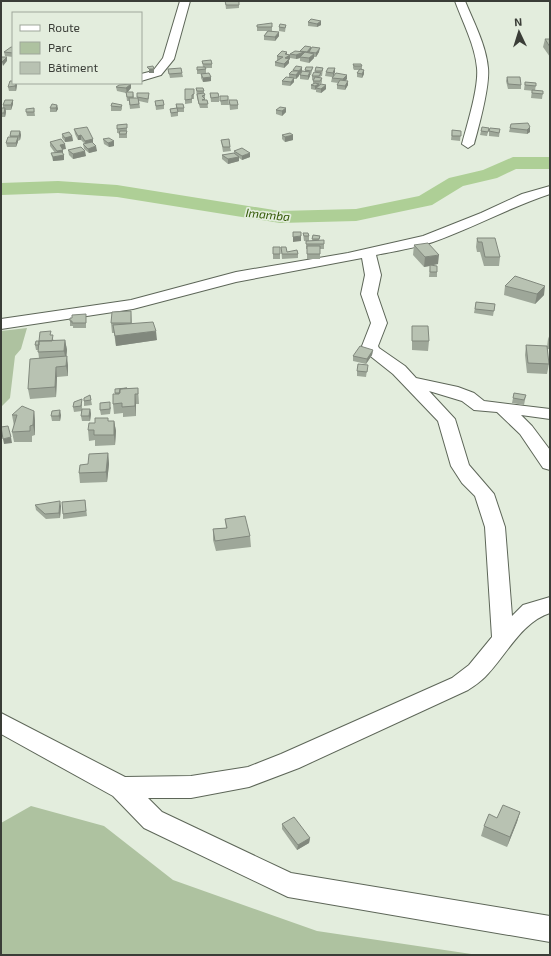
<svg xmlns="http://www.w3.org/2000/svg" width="551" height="956" viewBox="0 0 551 956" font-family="'Exo 2',sans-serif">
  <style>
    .green { fill: #aec2a0 }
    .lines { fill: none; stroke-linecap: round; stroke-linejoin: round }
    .river { fill: #aecf96; fill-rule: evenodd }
    .minor-casing { stroke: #5d6658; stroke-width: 2 }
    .minor { fill: #fff; fill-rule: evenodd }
    .wall { fill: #9ea799 }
    .shaded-wall { fill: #81887d }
    .building { fill: #b8c2b2; stroke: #81887d }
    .labels { text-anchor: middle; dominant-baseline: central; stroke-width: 3.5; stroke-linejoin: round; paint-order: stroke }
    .far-water-label { font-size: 12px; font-style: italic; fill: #2f5500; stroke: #e3eddd }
  </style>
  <rect width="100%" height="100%" fill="#e3eddd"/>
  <path class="green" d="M27,328L21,349L15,356L10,398L1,407V331Z
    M31,806L104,826L173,880L317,931L478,955H1V823Z"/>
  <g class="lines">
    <path class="river" d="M513,157H550V169H516L497,178L463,186L432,205L356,221L280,223L117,197L58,193L1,195V183L58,181L117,185L280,211L356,209L419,196L449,178L483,170Z"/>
    <g class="minor-casing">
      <path id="minor" d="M180,1H190L174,59L161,75L141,81V74L153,71L163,58Z
        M455,1H465C474,23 486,45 488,68C490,86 479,126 474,144L468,148L462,144C467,125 479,87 477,68C475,45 463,23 455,1Z
        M550,186V194C510,207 473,228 433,242C415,248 395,251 376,255L381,275L377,294L387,323L378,346L379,348L405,366L416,378L458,387L474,393L484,401L550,409V419L521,415L532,426L550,450V470L543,468L520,434L497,412L474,410L462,401L429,391L455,419L469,465L494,494L505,527L512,616L523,605L550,597V613C521,622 506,656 485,677C480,682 474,686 468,690L299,768L249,787L191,798H148L162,812L291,873L550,916V942L288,897L144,828L113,796L1,734V713L125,777L191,776L248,767L281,754L452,678L469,665L492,637L485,527L475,496L462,483L451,466L438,421L393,374L364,351L362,346L371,323L361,294L365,275L362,258L236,282L133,309L1,329V319L131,300L236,272L348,253L423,236L481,213L522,194Z"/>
    </g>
    <use href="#minor" class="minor"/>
  </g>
  <path class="wall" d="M225,1H239V8L226,9Z
    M321,21V25L317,27L308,26V22Z
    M257,25L272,27V31L279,36L275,41L264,40V36L267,31H257Z
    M286,25L285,32L279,31V27Z
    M545,39H550V57L543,47Z
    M13,44V57L5,56L4,52L13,47Z
    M311,48L319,52L316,57H314V58L309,63L300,61V58L296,59L290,58L289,60V63L284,68L275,66V62L278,61L277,60V56L287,54L290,55V54L300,52V51Z
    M202,61L212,64V68H206V73L211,77V81L203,82L201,78V74H197V67H203Z
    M353,64L362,66V70H364V74L362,78L357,77V73L359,70H354L353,68Z
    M313,67L311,75H310V76L308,80L300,79V75L302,72L296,79H294V82L290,86L282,85V81L289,77V74L293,71V70L305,71V70Z
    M316,67L323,68L322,76H321L320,78H322V82L321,84L326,85V89L321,93L316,92V89L315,90L311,89V85L313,84V80H312V76L315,72Z
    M335,68V72L334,75H347V79L345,81L348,85L345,90L337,89V85L338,83L331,82L332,78V77L325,76L326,72Z
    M168,69L182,73L183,77L170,78Z
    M507,77L521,85V89H508L506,81Z
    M525,82L536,83L535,91L524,90Z
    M131,84V88L127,92H133L134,98H137V93L149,97L148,103L139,101L140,108L130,109L129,101H127L126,93L117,91L116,87Z
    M17,85L16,91H9L8,87Z
    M196,88L204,91V94L205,95V100H207L208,108H200L197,98Z
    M185,89H194V99H192V103L185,104Z
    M532,90L543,91L542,99L531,98Z
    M210,93L219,97V102H211Z
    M220,96H228L229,105H221Z
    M13,100V104L11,110H6V112L5,117H1V108H3V105Z
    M229,100L238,105V109L230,110Z
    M155,101L164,105V109L156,110Z
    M176,104L184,108V112H178V116L171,117L170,109L176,108Z
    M57,105L58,109L56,112H50V108Z
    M122,105V109L121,111H111V106Z
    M34,108L35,116H27L26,112Z
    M286,108V112L282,116L276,114V110Z
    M127,124V138H119V133H117V125Z
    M530,127V132L527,134L509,132L510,128Z
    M489,128L487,136L480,135L481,131Z
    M74,129L93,139V144L97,151L89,153L84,149L83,144H85L81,140H78L75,134Z
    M500,129L499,137L489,136V131Z
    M452,130L461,131L460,141L451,140Z
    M20,131L21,135L20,140L18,141L16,147H7L6,143L10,137V136Z
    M62,134L72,136L73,141L65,142L62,138Z
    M282,135H293V140L285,142L282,139Z
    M103,139L114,146L109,147L104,144Z
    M221,140L230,147L231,151L223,152Z
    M50,142L66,149H62L64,160L53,161L51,153H55L50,146Z
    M68,150L86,156L73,159L69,155Z
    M234,151L250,157L242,160L239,158V161L228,164L222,159V155L234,153Z
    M303,233L309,236V241H312L313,235L320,236L319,241L324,244V249H320V259H307V249H306V241H304Z
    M477,238L500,257L499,266H484L480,252H477L476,247Z
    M414,245L438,264L431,265L437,272V277H429L430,266L424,267L413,255Z
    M273,247L280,254V259H273Z
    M281,247L287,252L298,254V258L282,259Z
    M505,286L544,295L535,304L504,295Z
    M476,302L495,304L493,316L474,313Z
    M131,311L132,323L157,340L116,346L114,333H112L111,323Z
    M86,319V328H73V326H70V321Z
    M412,326L429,341L428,351L412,350Z
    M550,334V349H547L549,364L547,374L527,373L525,355L526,345L547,347L548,339Z
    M51,335L54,341L65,340L67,350L66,356L68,366V376L57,377L56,397L30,399L28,389L39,358L38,350H36L35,345L39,341Z
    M373,350L372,355L366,364L353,361V356Z
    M367,370L366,377L357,376V371Z
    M138,388L139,404H136V416L123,417V413L114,414L113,404L115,394V389Z
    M514,393L526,395L524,405L512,403Z
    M90,395L92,405L84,406V401Z
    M82,404V411L90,409L91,414L90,421H82L81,416L82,411L74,412L73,407Z
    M111,407L110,414L101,415L100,410Z
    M34,411L35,421V435L32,436V442H14L12,432L14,426L12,415Z
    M61,415L60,421H52L51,416Z
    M108,421H114L116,431L115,445L95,446V440L89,441L88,430Z
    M108,453L109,464L107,482L80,483L79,473L88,464Z
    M85,500L87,516L63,519V514Z
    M35,505L61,506L60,518L46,519L36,510Z
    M225,519L250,536L251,547L216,551L213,540V529L226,528Z
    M520,812L517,822L507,847L481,836L484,826L497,818Z
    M282,824L310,838L309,843L297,850L282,829Z"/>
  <path class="shaded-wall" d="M321,21V25L317,27V24Z
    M279,32V36L275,41V37Z
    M311,47V51L309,52V54L306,56L307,52Z
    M320,48L319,52L316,57V53Z
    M287,52V56L290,55V59L289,60V63L284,68V64L285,62V54Z
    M304,52V56L300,57V58L296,59V55Z
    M314,54V58L309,63V58Z
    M7,57V61L3,66L2,62Z
    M302,67V71L299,75V71Z
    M335,68V72L333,77V73Z
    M149,69H154V73H149Z
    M364,70V74L362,78V74Z
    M299,71V76L296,79V75Z
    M310,72V76L308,80V76Z
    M347,75V79L342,83L343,79Z
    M211,77V81L203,82V78Z
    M294,78V82L290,86L291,82Z
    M348,81V85L345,90V86Z
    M16,83H17V85L16,91L15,86Z
    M131,84V88L127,93L126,88Z
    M319,84V88H316V89L315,90V86Z
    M326,85V89L321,93V89Z
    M13,100V104L11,110V105Z
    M57,105L58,109L56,112V108Z
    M5,108L6,112L5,117L4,113Z
    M286,108V112L282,116V111Z
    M530,127V132L527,134V130Z
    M20,131L21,135L20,140L19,136Z
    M81,135V140H78V136Z
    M293,135V140L285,142V137Z
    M72,136L73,141L65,142V138Z
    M18,137V142L16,147V143Z
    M93,139V144L86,145L85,141Z
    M114,141V146L109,147L108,143Z
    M65,144L66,149L60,150V145Z
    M96,146L97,151L89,153L88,149Z
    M63,150V155L57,156V151Z
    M85,151L86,156L73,159V154Z
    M250,153V157L242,160V156Z
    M64,155V160L53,161V157Z
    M239,157V161L228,164V159Z
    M301,236V241L293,242V237Z
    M439,255L438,264L424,267L425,257Z
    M545,286L544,295L535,304L537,294Z
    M156,331L157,340L116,346L115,336Z
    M65,340L67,350L66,361L64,351Z
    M373,350L372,355L366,364L367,359Z
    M67,356L68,366V376L66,366Z
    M56,367L57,377L56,397L55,387Z
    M135,394L136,404V416L135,406Z
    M90,409L91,414L90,421L89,416Z
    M60,410L61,415L60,421L59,416Z
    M34,411L35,421V435L33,425Z
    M114,421L116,431L115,445L114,435Z
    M11,437L12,443L4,444L3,439Z
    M108,453L109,464L107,482L106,472Z
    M60,501L61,506L60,518L59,513Z
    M520,812L517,822L507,847L510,837Z
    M310,838L309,843L297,850L298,845Z"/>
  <path class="building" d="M225,1H239V5H226Z
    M311,19L321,21L317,24L308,22Z
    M272,23V27H257V25Z
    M280,24L286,25L285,28L279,27Z
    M268,31L279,32L275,37L264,36Z
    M545,39H550V47Z
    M305,46L311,47L307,52L300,51Z
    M11,47H13V53L4,52Z
    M312,47L320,48L316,53L309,52Z
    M282,51L287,52L285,54L290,55L285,58L289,59L284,64L275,62L283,57L277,56Z
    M295,51L304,52L296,55L290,54Z
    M305,52L314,54L309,58L300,57Z
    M1,57H7L2,62H1Z
    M211,60L212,64H203L202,61Z
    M353,64H361L362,66H354Z
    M153,66L154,69H149L147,67Z
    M296,66L302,67L299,71L293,70Z
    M197,67H205L206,69L197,70Z
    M306,67H313L311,71L305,70Z
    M316,67L323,68L322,71H315Z
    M181,68L182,73L169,74L168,69Z
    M328,68H335L333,73L326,72Z
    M360,69L364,70L362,74L357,73Z
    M292,71H299L296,75L289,74Z
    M302,71L310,72L308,76L300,75Z
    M314,72L321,73L319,76H312Z
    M209,73L211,77L203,78L201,74Z
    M336,73L347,75L343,79L332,78Z
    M286,77L294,78L291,82L282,81Z
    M315,77L322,78L320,81H313Z
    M507,77H520L521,85L508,84Z
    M340,80L348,81L345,86L337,85Z
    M10,81H13V83H16L15,86L8,87Z
    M525,82L536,83V86L525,85Z
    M315,83L319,84L315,86L311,85Z
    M131,84L126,88L116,87L119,85Z
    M321,84L326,85L321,89L316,88Z
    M196,88H203L204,91H197Z
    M185,89H194V94L192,95V99L185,100Z
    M532,90L543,91V94L532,93Z
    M126,92H133V97H127Z
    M137,93H149L148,99L137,97Z
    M204,93L205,95L202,96L205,99L202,100H207L208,104H199L197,94Z
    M210,93H218L219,97L211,98Z
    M220,96H228V100L220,101Z
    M129,98H138L139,104L130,105Z
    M5,100H13L11,105H3Z
    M163,100L164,105L156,106L155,101Z
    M229,100H237L238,105H230Z
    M112,103L122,105L121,107L111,106Z
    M52,104L57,105L56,108H50Z
    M176,104H183L184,108H177Z
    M280,107L286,108L282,111L276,110Z
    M1,108H5L4,113H1Z
    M34,108V112H26V109Z
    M177,108L178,112L171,113L170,109Z
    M528,123L530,127L527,130L510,128L511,124Z
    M127,124V128L117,129V125Z
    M87,127L93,139L85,141L81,135L78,136L74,129Z
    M482,127L489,128L488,132L481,131Z
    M490,128L500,129L499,133L489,131Z
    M452,130L461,131V136H452Z
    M11,131H20L19,136H10Z
    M120,131H127L126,134H119Z
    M69,132L72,136L65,138L62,134Z
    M290,133L293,135L285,137L282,135Z
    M8,137H18L16,143H6Z
    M109,138L114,141L108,143L103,139Z
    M61,139L65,144L60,145L63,150L57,151L50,142Z
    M229,139L230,147H223L221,140Z
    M92,142L96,146L88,149L83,144Z
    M81,147L85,151L73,154L68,150Z
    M242,148L250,153L242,156L234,151Z
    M62,152L64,155L53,157L51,153Z
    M234,153L239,157L228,159L222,155Z
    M293,232H301V236L293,237Z
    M303,233H308L309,236H304Z
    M313,235L320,236L319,239H312Z
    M477,238H495L500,257H485L482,242H478Z
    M324,240V244H306V241Z
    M428,243L439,255L425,257L414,245Z
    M307,246H320V254H307Z
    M273,247H280V254H273Z
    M281,247H286L287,252L297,250L298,254H282Z
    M430,265L437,266V272H430Z
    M515,276L545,286L537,294L505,286Z
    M476,302L495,304L494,311L475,309Z
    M131,311V323H111L112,312Z
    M86,314V323H72V321H70V318H72V315Z
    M153,322L156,331L115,336L113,325Z
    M412,326H428L429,341H412Z
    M51,331L50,335H53L52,341H39V345H35L36,341H39L40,332Z
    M65,340L64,351L38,352L39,341Z
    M526,345L547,346L549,364L528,363Z
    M360,346L373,350L367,359L353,356Z
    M67,356L66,366L56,367L55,387L28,389L30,359Z
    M358,364L368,365L367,372L357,371Z
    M127,388L120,389V393H115V389Z
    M138,388V394H135V406L122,407V403L113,404V394H119L120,389Z
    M514,393L526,395L524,400L513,398Z
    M90,395L91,400L84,401V398Z
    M82,399L81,406L73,407L74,402Z
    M110,402V409L100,410V403Z
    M22,406L34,411L33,425L30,426V431L12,432L17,415H12Z
    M82,409H90L89,416H81Z
    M60,410L59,416H51L52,411Z
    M95,418H108V421H114V435H94V430H88L89,423H95Z
    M8,426L11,437L3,439L1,427Z
    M108,453L106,472L79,473L80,465L88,464L89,454Z
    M85,500L86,511L63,514L62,502Z
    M60,501L59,513L45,514L35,505Z
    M245,516L250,536L215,541L213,529L227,528L225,519Z
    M503,805L520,812L510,837L484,826L489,814L497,818Z
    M294,817L310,838L298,845L282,824Z"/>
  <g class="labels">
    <g class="far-water-label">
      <text transform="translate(268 214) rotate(6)">Imamba</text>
    </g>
  </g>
  <rect width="551" height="956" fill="none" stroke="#3a3d37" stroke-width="4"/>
  <rect x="12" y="12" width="130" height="72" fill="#e3eddd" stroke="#9fa79b"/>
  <rect x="20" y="25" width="20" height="6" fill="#ffffff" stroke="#9fa79b"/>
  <text x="48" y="32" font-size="12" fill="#3a3d37">Route</text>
  <rect x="20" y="42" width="20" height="12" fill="#aec2a0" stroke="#9fa79b"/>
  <text x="48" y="52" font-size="12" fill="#3a3d37">Parc</text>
  <rect x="20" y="62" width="20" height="12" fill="#b8c2b2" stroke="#9fa79b"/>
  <text x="48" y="72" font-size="12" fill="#3a3d37">Bâtiment</text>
  <g transform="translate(519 32) rotate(356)" stroke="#e3eddd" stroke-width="3" paint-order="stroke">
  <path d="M0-3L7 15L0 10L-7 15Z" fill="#3a3d37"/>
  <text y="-6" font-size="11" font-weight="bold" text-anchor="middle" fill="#3a3d37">N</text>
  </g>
</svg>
